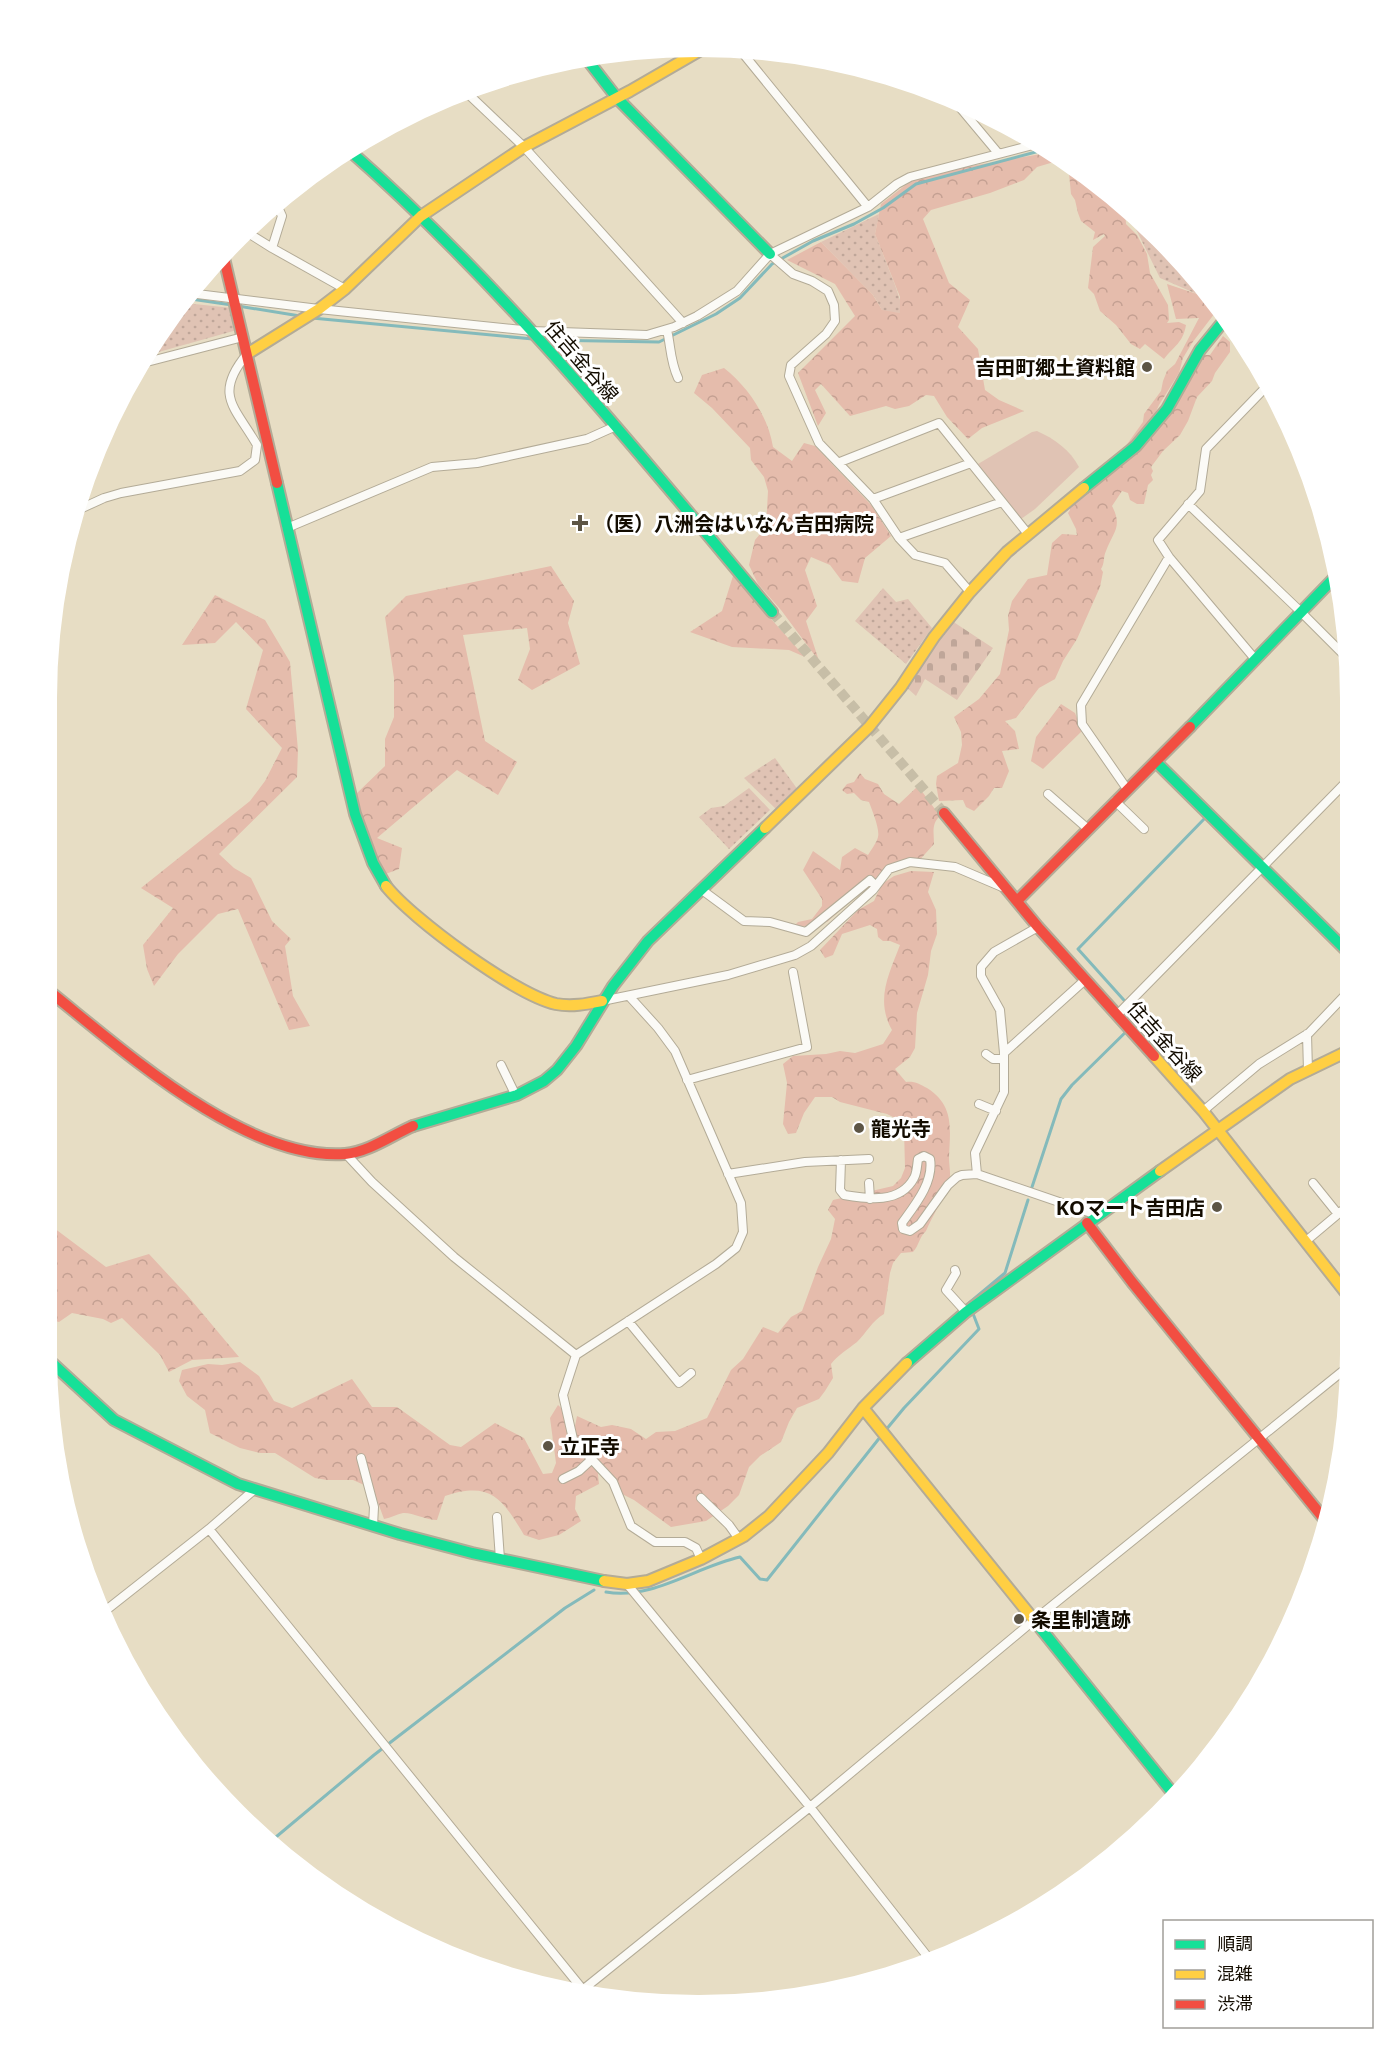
<svg xmlns="http://www.w3.org/2000/svg" width="1397" height="2052" viewBox="0 0 1397 2052" font-family="'Open Sans','Noto Sans JP',sans-serif">
  <style>
    .grass { fill: url(#grass-dots) }
    .forest { fill: url(#forest-crowns) }
    .cemetery { fill: url(#cemetery-stones) }
    .pitch { fill: #e0c3b4 }
    .lines { fill: none; stroke-linecap: round; stroke-linejoin: round }
    .stream { stroke: #84babb; stroke-width: 3 }
    .secondary-tunnel { stroke: #c7bea7; stroke-width: 10; stroke-dasharray: 10 5; stroke-linecap: butt }
    .street-casing { stroke: #b3ab97; stroke-width: 10 }
    .fast-casing { stroke: #b3ab97; stroke-width: 14 }
    .slow-casing { stroke: #b3ab97; stroke-width: 14 }
    .jam-casing { stroke: #b3ab97; stroke-width: 14 }
    .street { stroke: #fbfaf6; stroke-width: 8 }
    .fast { stroke: #16e098; stroke-width: 10 }
    .slow { stroke: #ffcf43; stroke-width: 10 }
    .jam { stroke: #f24e42; stroke-width: 10 }
    .poi-dot { fill: #5d5545; stroke: #fff; stroke-width: 2 }
    .labels { text-anchor: middle; dominant-baseline: central; stroke-width: 6; stroke-linejoin: round; paint-order: stroke }
    .street-label { font-size: 20px; fill: #130c00; stroke: #fff }
    .poi-label { font-size: 20px; font-weight: bold; fill: #130c00; stroke: #fff; text-anchor: start }
  </style>
  <defs>
    <pattern id="grass-dots" width="8" height="8" patternUnits="userSpaceOnUse" patternTransform="scale(1.5)"><rect width="8" height="8" fill="#e0c3b4"/><path d="M2 2h.1M6 6h.1" fill="none" stroke="#bfa699" stroke-width="1.8" stroke-linecap="round"/></pattern>
    <pattern id="forest-crowns" width="20" height="18" patternUnits="userSpaceOnUse" patternTransform="scale(1.5)"><rect width="20" height="18" fill="#e5bcac"/><path d="M2 6a3 3 0 1 1 6 0M12 15a3 3 0 1 1 6 0" fill="none" stroke="#c4a092"/></pattern>
    <pattern id="cemetery-stones" width="16" height="16" patternUnits="userSpaceOnUse" patternTransform="scale(1.5)"><rect width="16" height="16" fill="#e0c3b4"/><path d="M2 7V4a2 2 0 0 1 4 0v3zM10 15v-3a2 2 0 0 1 4 0v3z" fill="#bfa699"/></pattern>
  </defs>
  <rect width="100%" height="100%" fill="#e7ddc4"/>
  <path class="grass" d="M1127,211L1159,237L1202,290L1197,294L1160,278Z
    M879,214L875,234L895,285L900,300V313L883,312L874,296L821,242Z
    M185,303L232,308L237,330L148,355L169,321Z
    M883,588L896,602L908,599L932,628L906,664L855,621Z
    M775,758L798,790L777,810L744,778Z
    M749,788L770,810L729,849L699,817L711,808L724,806Z"/>
  <path class="forest" d="M1053,152L1064,159L1037,167L1024,180L990,193L931,210L923,219L949,283L970,300L958,327L978,349L985,390L999,400L1024,411L982,428L968,439L947,417L934,396L926,395L909,406L895,409L886,406L850,416L821,384L815,390L826,413L818,426L798,373L855,316L835,284L787,260L821,242L873,295L882,310L900,313V297L875,234L881,204L912,180L948,170Z
    M1068,163L1125,209L1126,224L1137,235L1147,254L1150,273L1168,305L1169,320L1167,323L1179,322L1186,325C1183,343 1174,346 1164,359L1145,344L1140,349L1131,344L1116,325L1100,311L1094,294L1088,288L1093,247L1105,236L1104,234L1093,240L1095,232L1081,221L1078,213L1075,200L1071,194Z
    M1167,284L1197,294L1202,289L1218,309L1192,343L1183,358L1179,373L1159,405L1152,421L1144,427L1135,441L1120,454L1143,422L1144,414L1161,391L1163,381L1167,371L1175,364L1199,318L1176,319Z
    M1223,336L1230,342V352L1215,373L1212,381L1197,397L1188,421L1180,435L1163,451L1151,467L1153,471L1151,475L1153,480L1148,485L1144,504H1137L1130,500L1128,493L1122,491L1112,506C1123,527 1113,532 1106,551C1103,557 1105,563 1101,569L1103,572L1100,587L1077,639L1063,661L1055,679L1039,688L1016,718L1005,721L1015,731L1019,749L1002,751L1009,771L1002,788H994L989,796L974,811L966,807L963,800L939,801L936,784L937,776L958,763L962,745L961,732L954,717L979,699L1000,674L1009,630L1008,616L1012,601L1028,579L1047,575L1052,543L1062,534L1077,535L1076,529L1068,513L1070,510L1069,503L1145,438L1200,355H1210Z
    M724,368C748,387 768,416 773,447L792,461L804,443L815,446L872,506L891,536L865,558L858,583L842,581L830,565L811,557L805,570L817,606L806,621L819,661L781,610L758,584L749,565L755,540L766,527L768,491L764,477L751,460L750,448L712,408L694,393L702,375Z
    M551,566L574,601L568,623L580,664L532,690L518,680L530,649L527,628L463,635L485,741L517,762L498,795L457,770L377,838L402,848L399,869L383,875L354,796L385,766V739L394,717V678L385,617L406,596Z
    M733,576L805,657L789,650L732,647L690,632L722,611Z
    M215,595L265,620L290,662L298,750L297,777L219,854L234,868L251,878L272,921L291,939L285,946L293,996L310,1026L289,1030L238,909L218,914L178,954L154,986L147,969L143,945L173,908L141,888L250,801L265,781L282,748L246,709L263,650L236,622L215,643L182,645Z
    M1061,704L1075,713L1082,731L1043,769L1031,761L1036,737Z
    M860,773L865,779L878,784L884,794L899,804L918,786L940,816C931,824 934,833 934,844L916,864L888,874L869,884L827,922V917C817,922 805,929 794,926L798,922L812,919L822,906V899L803,870L813,851L840,870L842,857L855,848L868,855C871,850 877,842 878,837C880,829 872,810 869,802L861,800L854,793L847,794L842,790L847,784L854,782Z
    M911,871L934,872L928,892L936,910L937,934L931,951L928,975L917,1013L915,1048L910,1057L895,1069L906,1082C915,1081 919,1084 927,1088C955,1106 950,1129 949,1158C949,1167 952,1176 948,1185C942,1201 933,1215 926,1231C919,1237 919,1246 913,1252L901,1253L893,1263L890,1273L884,1314C872,1321 867,1332 857,1342C848,1349 838,1355 831,1364L833,1378L825,1391L819,1399L797,1408L789,1422L781,1442L760,1456L749,1467L739,1495L728,1506L706,1521L671,1527L634,1500L622,1494L597,1465L599,1484L576,1496L575,1509L581,1521L559,1535L539,1540L524,1535C502,1498 490,1481 445,1496L437,1520C426,1520 411,1512 403,1513C397,1514 391,1518 384,1519L373,1489L353,1480H327L315,1478L275,1453H260L240,1448L210,1433L205,1410L187,1396L179,1381L182,1370L208,1364L222,1365L240,1362L259,1376L274,1401L292,1408L352,1379L372,1407H397L450,1445L461,1447L495,1423L524,1438L543,1474L552,1473L556,1463L550,1418L558,1405L573,1419L574,1431L577,1416L601,1427L612,1425L631,1429L646,1439L656,1432L675,1431L707,1418L731,1370L743,1359L763,1327L778,1333L791,1317L802,1311L818,1267L831,1239L835,1219L828,1210L833,1200L893,1186L901,1178L905,1168L904,1129L897,1119L887,1114L840,1102L832,1097H815L804,1113L796,1133L788,1134L783,1124L787,1083L783,1064L793,1056L826,1054L840,1051L855,1053L883,1044L892,1030C875,1000 889,974 900,945L890,941H883L878,937L877,929L870,925L842,934L833,955L825,958L820,950L858,910L874,901L882,884L894,876Z
    M50,1225L106,1267L149,1254L187,1295L239,1357L192,1360L169,1372L160,1355L122,1318L111,1323L103,1319L72,1313L59,1322L51,1320Z"/>
  <path class="cemetery" d="M949,619L993,648L957,700L925,679L916,696L905,686Z"/>
  <path class="pitch" d="M1037,431C1055,439 1070,450 1079,467L1035,509L1021,519L978,464L1032,432Z"/>
  <g class="lines">
    <path class="stream" d="M184,298L232,305
      M238,306L300,316
      M312,318L533,339
      M542,340L659,342L716,314L740,298L772,264L813,241L854,224L883,208L916,184L1047,149
      M1032,1187L1061,1099L1072,1085L1140,1018L1078,949L1206,817
      M969,1305V1303L1005,1273L1028,1200
      M885,1431L904,1408L979,1329L972,1311
      M606,1592C653,1600 695,1567 740,1557L760,1579L767,1580L881,1436
      M270,1842L374,1755L565,1608L594,1590"/>
    <path class="secondary-tunnel" d="M772,612L944,813"/>
    <g class="street-casing">
      <path id="street" d="M741,51L868,207
        M465,91L524,147L683,323
        M952,98L998,153
        M277,205L282,216L272,248L345,289
        M245,231L272,248
        M770,254L793,274L812,281L828,291L834,305L835,321L826,334L791,365L789,376L819,443L873,499L899,538L915,555L945,563L970,592
        M189,293L319,309L532,331L647,335L674,327L697,316L737,291L770,254L868,207L897,184L910,177L1037,144
        M667,330C671,347 670,361 678,378
        M143,363L243,337
        M840,462L939,423L1028,534
        M873,499L971,463
        M1188,504L1301,612L1347,658
        M80,509L104,498L121,493L240,471L255,460L257,445C235,407 213,395 247,354
        M287,528L432,467L477,463L587,439L616,426
        M899,538L1002,502
        M1169,557L1255,659
        M1127,789L1082,724L1081,705L1169,557L1158,540L1200,491L1206,449L1267,386
        M1048,794L1088,829
        M1115,801L1144,829
        M702,890L744,921L770,922L806,932L870,880L876,886
        M1038,927L994,952L981,967V976L1000,1010L1004,1053V1092L975,1153L977,1174L1097,1215
        M629,996L658,1028L675,1051L741,1203L743,1232L736,1248L716,1264L576,1355L563,1395L573,1439L613,1482L631,1526L655,1542H685L696,1548L701,1559
        M602,1001L728,975L795,955L811,946L873,890L889,869L910,862L955,867L1002,887
        M1118,1014L1350,778
        M1307,1034L1308,1071
        M1004,1053L1085,980
        M986,1054L993,1059H1004
        M501,1065L516,1096
        M687,1080L807,1047L793,972
        M979,1104L996,1111
        M1203,1111L1259,1064L1309,1033L1350,990
        M346,1154L372,1182L454,1257L576,1355
        M841,1160L840,1190L844,1195C868,1199 900,1204 914,1178C917,1173 917,1165 918,1159L924,1156L930,1159C934,1182 915,1205 902,1223L903,1229L910,1231L920,1224L948,1185L957,1177L962,1175L977,1174
        M728,1174L805,1162L869,1159
        M869,1183L870,1199
        M1313,1183L1338,1214
        M1306,1241L1350,1204
        M955,1270L956,1273L946,1290L966,1312
        M628,1321L679,1383L691,1373
        M361,1458L374,1507L373,1526
        M563,1479L579,1471L592,1459
        M701,1498L729,1525L739,1539
        M497,1517L500,1559
        M209,1529L584,1991
        M627,1584L810,1807L931,1961
        M105,1611L209,1529L255,1489
        M580,1992L810,1807L1033,1621L1349,1366"/>
    </g>
    <g class="fast-casing">
      <path id="fast" d="M586,58L617,98L770,254
        M349,150C506,288 638,452 772,612
        M277,483L355,814L373,863L386,886
        M1084,488L1136,446L1167,409L1200,350L1226,318
        M1190,727L1338,574
        M1156,762L1350,954
        M413,1126L517,1095L544,1081L557,1070L576,1046L613,986L648,941L765,828
        M52,1363L114,1420L238,1484L400,1534L472,1553L604,1581
        M907,1363L966,1312L1160,1171
        M1038,1625L1175,1796"/>
    </g>
    <g class="slow-casing">
      <path id="slow" d="M247,354L319,309L345,289L421,216L524,147L630,91L706,47
        M765,828L869,727L901,687L934,637L970,592L1007,552L1084,488
        M386,886C412,919 516,995 556,1004C571,1007 587,1004 602,1001
        M1154,1056L1203,1111L1350,1298
        M1160,1171L1290,1079L1350,1050
        M863,1408L1038,1625
        M604,1581L627,1584L648,1581L701,1559L744,1536L769,1516L828,1453L863,1408L907,1363"/>
    </g>
    <g class="jam-casing">
      <path id="jam" d="M223,254L277,483
        M944,813L1038,927L1154,1056
        M1017,901L1190,727
        M49,991C123,1050 245,1161 345,1154C369,1152 392,1135 413,1126
        M1087,1223L1132,1282L1325,1520"/>
    </g>
    <use href="#street" class="street"/>
    <use href="#fast" class="fast"/>
    <use href="#slow" class="slow"/>
    <use href="#jam" class="jam"/>
  </g>
  <g class="poi-dot">
    <circle cx="1147" cy="367" r="6"/>
    <path d="M577 514h6v6h6v6h-6v6h-6v-6h-6v-6h6z"/>
    <circle cx="859" cy="1128" r="6"/>
    <circle cx="1217" cy="1207" r="6"/>
    <circle cx="548" cy="1446" r="6"/>
    <circle cx="1019" cy="1619" r="6"/>
  </g>
  <g class="labels">
    <g class="street-label">
      <text transform="translate(582 361) rotate(49)">住吉金谷線</text>
      <text transform="translate(1165 1041) rotate(48)">住吉金谷線</text>
    </g>
    <g class="poi-label">
      <text x="1135" y="367" text-anchor="end">吉田町郷土資料館</text>
      <text x="594" y="523">（医）八洲会はいなん吉田病院</text>
      <text x="871" y="1128">龍光寺</text>
      <text x="1205" y="1207" text-anchor="end">KOマート吉田店</text>
      <text x="560" y="1446">立正寺</text>
      <text x="1031" y="1619">条里制遺跡</text>
    </g>
  </g>
  <path d="M0 0H1397V2052H0ZM698 57H699A641 641 0 0 1 1340 698V1354A641 641 0 0 1 699 1995H698A641 641 0 0 1 57 1354V698A641 641 0 0 1 698 57Z" fill="#fff" fill-rule="evenodd"/>
  <rect x="1163" y="1920" width="210" height="108" fill="#ffffff" stroke="#a19e99" stroke-width="1.5"/>
  <rect x="1175" y="1940" width="30" height="9" fill="#16e098" stroke="#a19e99" stroke-width="1.5"/>
  <text x="1217" y="1950" font-size="18" fill="#130c00">順調</text>
  <rect x="1175" y="1970" width="30" height="9" fill="#ffcf43" stroke="#a19e99" stroke-width="1.5"/>
  <text x="1217" y="1980" font-size="18" fill="#130c00">混雑</text>
  <rect x="1175" y="2000" width="30" height="9" fill="#f24e42" stroke="#a19e99" stroke-width="1.5"/>
  <text x="1217" y="2010" font-size="18" fill="#130c00">渋滞</text>
</svg>
